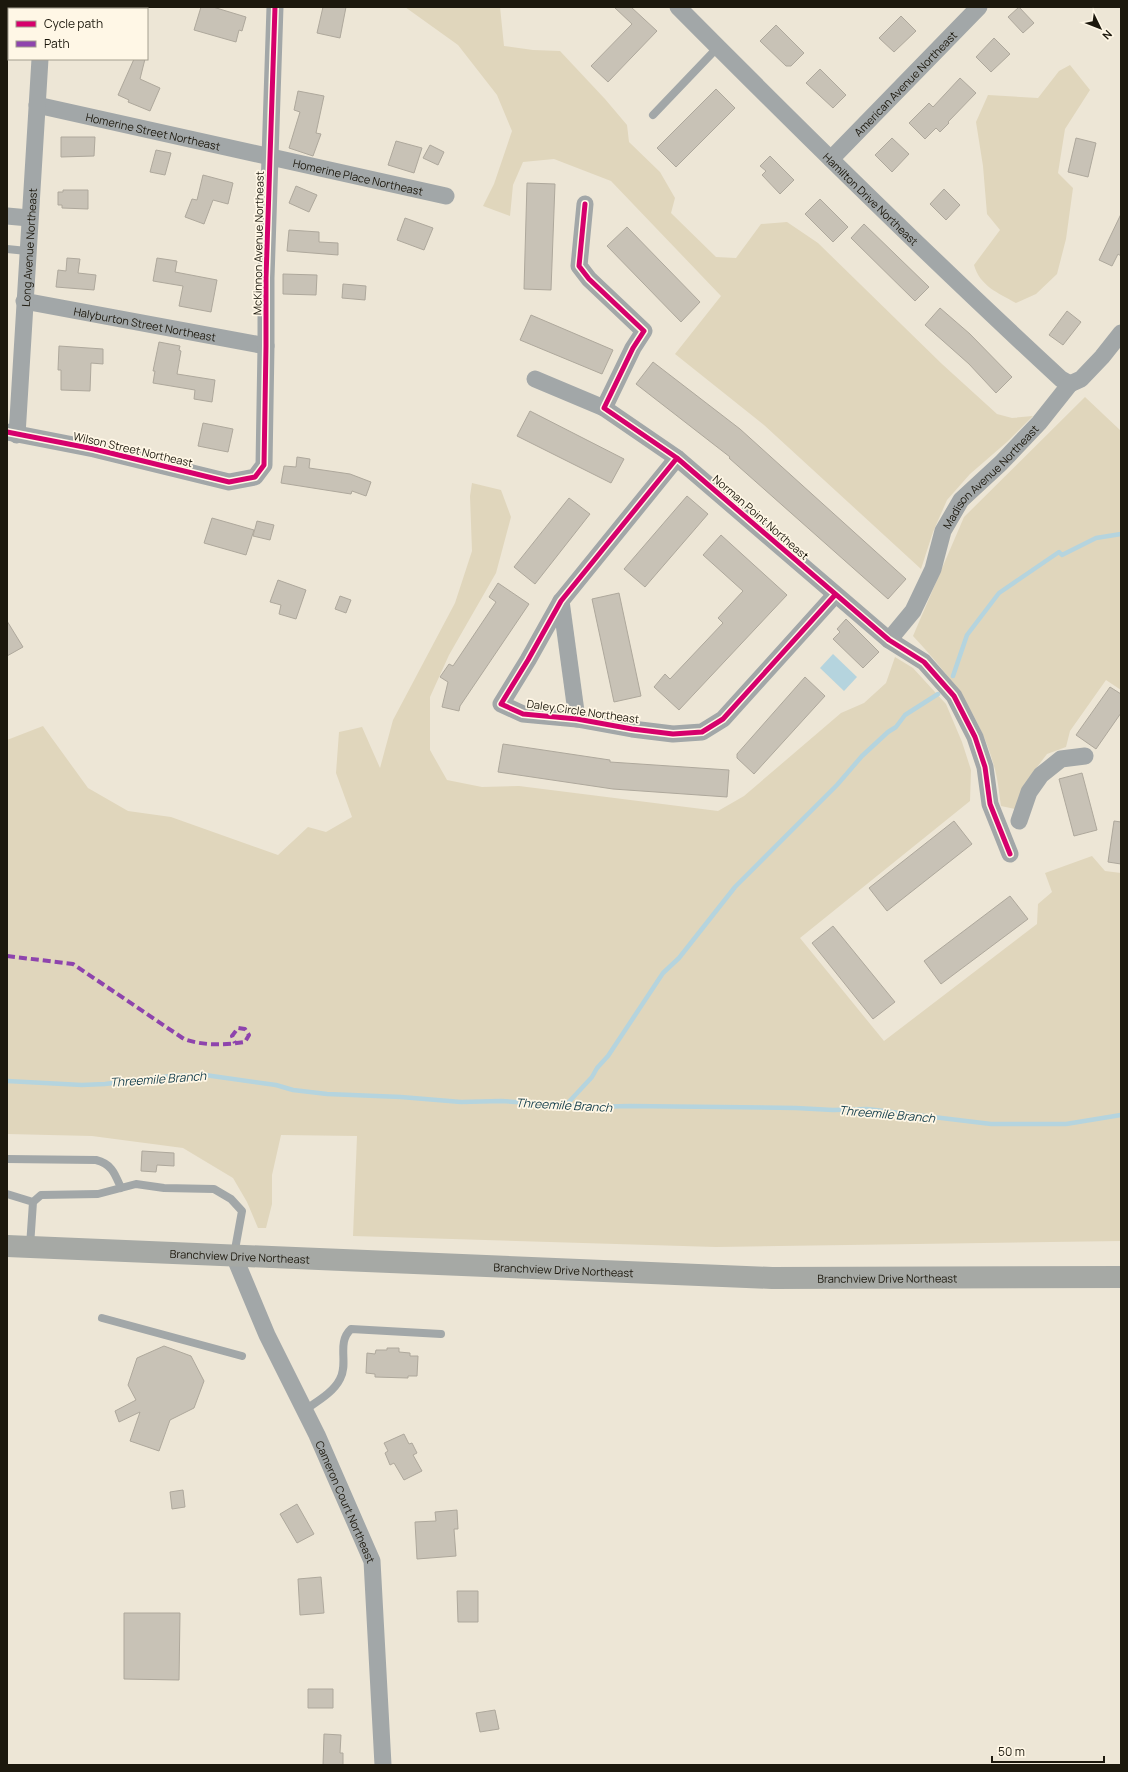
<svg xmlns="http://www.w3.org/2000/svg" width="1128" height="1772" viewBox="0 0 1128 1772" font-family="Manrope,sans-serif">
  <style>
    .green { fill: #e0d6bc }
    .water { fill: #b5d4de }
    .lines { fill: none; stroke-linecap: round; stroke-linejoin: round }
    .stream { stroke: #b5d4de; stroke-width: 4.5 }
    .building { fill: #c8c2b6; stroke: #aea89c }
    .service { stroke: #a2a7a8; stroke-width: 8 }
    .minor { stroke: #a2a7a8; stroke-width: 17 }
    .primary { stroke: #a6a9a5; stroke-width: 22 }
    .quiet { stroke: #8e44ad; stroke-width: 4; stroke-dasharray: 8 4; stroke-linecap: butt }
    .cycleway-casing { stroke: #fff7e6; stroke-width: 8 }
    .cycleway { stroke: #d6006c; stroke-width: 5 }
    .labels { text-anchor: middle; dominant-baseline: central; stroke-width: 3.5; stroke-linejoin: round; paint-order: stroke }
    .street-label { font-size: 11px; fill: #1c180d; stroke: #fff7e6 }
    .water-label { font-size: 12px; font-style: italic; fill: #0f3a49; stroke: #fff7e6 }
  </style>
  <rect width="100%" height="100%" fill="#ede6d6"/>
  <path class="green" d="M46,7H92L90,9H46Z
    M405,7H500L504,46L533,50L560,51L605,99L627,125L629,142L660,172L675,198L671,213L716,257L736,258L761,224L787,222L818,243L942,364L997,414L1012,418L1033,416L1007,442L970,474L947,500L933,532L921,569L764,425L675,354L721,296L611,181L554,159L523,162L513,185L510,216L483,206L494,184L512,131L497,95L458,45Z
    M1070,65L1090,90L1065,129L1058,173L1073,188L1066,239L1057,274L1036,294L1016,303C998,293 980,286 974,265L1000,230L987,214L983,166L976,122L988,95L1038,98L1059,71Z
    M1085,397L1121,431V690L1106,680L1070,731L1066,747L1047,754L1025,783L1015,809L1001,806C999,793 998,779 994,766C981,716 948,673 913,636L964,517Z
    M472,483L501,490L511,517L496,573L449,655L430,697V750L447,780L482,787L519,786L718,811L744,796L841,713L864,703L886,683L895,657L913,668L946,704L962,742L971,770L970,801L800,938L884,1041L1037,924L1038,904L1052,892L1045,873L1092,856L1105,871L1121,873V1241L716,1247L353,1236L357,1136L281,1135L272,1175V1204L266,1228H258L247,1202L233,1178L183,1148L92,1136L7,1134V740L43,726L88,788L128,811L171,817L278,855L308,827L326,832L352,817L336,773L339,732L362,727L380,768L393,720L455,603L472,551L470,496Z"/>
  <path class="water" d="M833,654L857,677L844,691L820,668Z"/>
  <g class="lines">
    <path class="stream" d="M953,676L967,635L999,593L1059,552L1062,555L1096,538L1121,534
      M7,1081L82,1085L105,1084L171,1076L205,1075L276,1085L293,1090L327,1094L401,1097L461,1102L501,1101L590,1107L630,1106L796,1108L833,1110L867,1109L991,1124H1066L1121,1115
      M566,1105L592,1077L597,1068L608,1056L663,973L679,958L735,887L837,785L862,756L888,732L896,727L905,715L938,694"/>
  </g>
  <path class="building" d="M201,7H213L246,17L242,31L239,30L236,42L194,30Z
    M323,7H346L340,38L317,33Z
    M614,7H631L657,31L608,82L591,66L632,24Z
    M1019,7L1034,23L1023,33L1008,17Z
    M901,16L916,31L894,52L879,38Z
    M776,25L804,53L791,66H786L760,41Z
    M994,38L1010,54L991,72L976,57Z
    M134,59H145L140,79L160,88L150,111L128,102L129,100L118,95Z
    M820,69L846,95L833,108L806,83Z
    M960,78L976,93L948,122L949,123L940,132L936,128L925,139L909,123L929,103L933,107Z
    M716,89L735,108L676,167L657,148Z
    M298,91L324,96L316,133L321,134L313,156L289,148L300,112L294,110Z
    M61,137H95L94,156L61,157Z
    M892,138L909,154L892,172L875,155Z
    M1076,138L1096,143L1088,177L1068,172Z
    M396,141L422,148L414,173L388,165Z
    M430,145L444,152L438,165L423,158Z
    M156,150L171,153L165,175L150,172Z
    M770,156L794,180L780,194L762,175L766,171L760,166Z
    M203,175L233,183L228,204L213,200L204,224L185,217L192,199L197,200Z
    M527,183L555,184L551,290L524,289Z
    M296,186L317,195L309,212L289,203Z
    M944,189L960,205L946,220L930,204Z
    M63,190H88V209L62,208V205H58V192H63Z
    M820,199L848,227L833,242L805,214Z
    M1121,214V256L1118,254L1112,266L1099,260Z
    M405,218L433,228L424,250L397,240Z
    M864,224L929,287L915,301L851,238Z
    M627,227L700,302L681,322L607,246Z
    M289,230L319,232V242L338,243V255L287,251Z
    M67,258L80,259L78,273L96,275L94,290L56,287L58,270L66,271Z
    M157,258L177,261L175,272L217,280L211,312L179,306L183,286L153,281Z
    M283,274L317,275L316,295L283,294Z
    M343,284L366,286L365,300L342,298Z
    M940,308L970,334L1012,377L996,393L969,364L925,325Z
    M1067,311L1081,322L1063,345L1049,335Z
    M531,315L613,350L602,374L520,340Z
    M159,342L180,346L179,350L181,351L177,374L215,380L212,402L194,399L195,390L153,383L155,371H153Z
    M59,346L103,349V364L91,363L90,391L61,390V370H58Z
    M653,362L740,429L906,579L888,599L729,458L730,457L636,384Z
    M530,411L624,459L611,483L517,436Z
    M203,423L233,429L228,452L198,446Z
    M297,457L310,459L309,468L350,474L371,482L366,496L352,491L351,494L281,483L284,466L296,467Z
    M687,496L708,514L645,587L624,569Z
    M569,498L590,514L535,584L514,567Z
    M212,518L254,530L246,555L204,543Z
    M257,521L274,525L270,540L253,536Z
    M721,535L787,595L679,710L654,687L665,674L670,679L723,623L718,618L743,591L703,555Z
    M278,580L306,590L296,619L279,614L281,605L270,602Z
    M498,583L529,604L460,706L459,711L442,707L448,682L440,677L449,664L453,666L496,602L489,597Z
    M619,593L641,696L614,702L592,599Z
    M340,596L351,600L346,613L335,609Z
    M846,619L879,652L863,668L833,639L840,632L837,629Z
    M7,621L23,647L7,656Z
    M805,677L825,696L754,774L737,758V754Z
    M1110,687L1121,694V713L1096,749L1076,735Z
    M503,744L610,760V762L729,770L727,797L613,789L498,772Z
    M1082,773L1097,830L1074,836L1059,779Z
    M954,821L972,844L887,911L869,888Z
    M1114,821L1121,822V864L1108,862Z
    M1010,896L1028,919L941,984L924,961Z
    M833,926L895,1002L873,1019L812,943Z
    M142,1151L174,1153V1166L157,1165L156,1172L141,1171Z
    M164,1346L191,1356L204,1381L194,1408L170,1420L159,1451L130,1441L140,1412L119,1422L115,1411L136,1400L128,1385L137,1358Z
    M387,1348H399V1352L410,1353V1356H418L417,1376H408V1378L375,1377V1374L366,1373L367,1353L375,1354L376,1350H387Z
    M404,1434L409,1444L412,1443L417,1453L413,1455L422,1471L404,1480L394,1463L390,1465L385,1453L388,1451L384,1443Z
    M183,1490L185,1507L172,1509L170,1492Z
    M297,1504L314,1534L297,1543L280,1514Z
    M457,1510L458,1529H454L456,1556L417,1559L415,1522L436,1521L435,1512Z
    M321,1577L324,1613L300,1615L298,1579Z
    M457,1591H478V1622H458Z
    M124,1613H180L179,1680L124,1679Z
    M308,1689H333V1708H308Z
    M495,1710L499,1729L480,1732L476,1713Z
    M324,1734L341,1735L340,1753H343V1765H323Z"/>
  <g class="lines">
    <path class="service" d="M653,115L718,47
      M7,249L27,251
      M7,1159L96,1160C112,1164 115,1174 121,1188
      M7,1194L33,1202
      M30,1246L33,1202L41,1195L98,1194L136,1184L164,1188L214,1189L231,1199L242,1211L234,1255
      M102,1318L242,1356
      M305,1410C316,1402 333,1393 340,1379C349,1363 336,1343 351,1329L441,1334"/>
    <g class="minor">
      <path d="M40,7V9"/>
      <path id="s1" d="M678,7C803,133 930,258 1061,379L1070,384"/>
      <path id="s2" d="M37,105L446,196"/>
      <path id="s3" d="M831,159L979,7"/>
      <path d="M585,204L579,266L589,279L644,331L633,348L604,408L677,458L889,640L924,662L954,696L975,737L985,767L990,804L1010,854"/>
      <path d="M7,216L29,218"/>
      <path id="s4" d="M24,301L266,346"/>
      <path d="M535,379L604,408"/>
      <path d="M7,432L94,449L229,482L255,477L264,465L266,346V278L275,7"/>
      <path id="s5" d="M17,435L40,59"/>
      <path d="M677,458L561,601L528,660L501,704L523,714L577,719L632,729L673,734L702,732L723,719L835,595"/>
      <path d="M561,601L577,719"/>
      <path id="s6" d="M889,640L913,611L933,569L943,531L961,500L1001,463L1039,423L1070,384L1081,379L1102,357L1121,333"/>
      <path d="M1019,821L1029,792L1041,775L1061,759L1085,756"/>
      <path id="s7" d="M234,1256L267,1335L317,1435L372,1561L383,1765"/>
    </g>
    <path class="primary" id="s8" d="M7,1246L772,1278L1121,1277"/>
    <path class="quiet" d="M7,956L73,964L184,1039C203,1046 225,1045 245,1042L249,1035L245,1029L238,1028L232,1036L235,1043"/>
    <g class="cycleway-casing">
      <path id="cycleway" d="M585,204L579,266L589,279L644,331L633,348L604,408L677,458L889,640L924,662L954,696L975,737L985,767L990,804L1010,854
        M7,432L94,449L229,482L255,477L264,465L266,346V278L275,7
        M677,458L561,601L528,660L501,704L523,714L577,719L632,729L673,734L702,732L723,719L835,595"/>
    </g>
    <use href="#cycleway" class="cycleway"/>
  </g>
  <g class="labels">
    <g class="street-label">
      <text stroke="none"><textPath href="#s3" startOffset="106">American Avenue Northeast</textPath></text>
      <text stroke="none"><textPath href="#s2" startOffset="119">Homerine Street Northeast</textPath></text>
      <text stroke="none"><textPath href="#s2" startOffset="329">Homerine Place Northeast</textPath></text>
      <text stroke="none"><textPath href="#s1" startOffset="272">Hamilton Drive Northeast</textPath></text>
      <text transform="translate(258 243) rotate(-89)">McKinnon Avenue Northeast</text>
      <text stroke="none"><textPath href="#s5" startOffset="188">Long Avenue Northeast</textPath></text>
      <text stroke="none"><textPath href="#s4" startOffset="123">Halyburton Street Northeast</textPath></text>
      <text transform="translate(133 449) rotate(13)">Wilson Street Northeast</text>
      <text stroke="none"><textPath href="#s6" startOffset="196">Madison Avenue Northeast</textPath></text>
      <text transform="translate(761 517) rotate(41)">Norman Point Northeast</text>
      <text transform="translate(583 711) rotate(8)">Daley Circle Northeast</text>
      <text stroke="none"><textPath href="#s8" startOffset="233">Branchview Drive Northeast</textPath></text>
      <text stroke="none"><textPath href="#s8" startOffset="557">Branchview Drive Northeast</textPath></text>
      <text stroke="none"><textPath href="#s8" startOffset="881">Branchview Drive Northeast</textPath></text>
      <text stroke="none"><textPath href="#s7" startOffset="270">Cameron Court Northeast</textPath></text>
    </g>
    <g class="water-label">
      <text transform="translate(158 1079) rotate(-4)">Threemile Branch</text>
      <text transform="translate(564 1105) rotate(3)">Threemile Branch</text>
      <text transform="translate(887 1114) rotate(5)">Threemile Branch</text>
    </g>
  </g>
  <rect width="1128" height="1772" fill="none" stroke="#1c180d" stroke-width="16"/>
  <rect x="8" y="8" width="140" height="52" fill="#fff7e6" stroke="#a49e8f"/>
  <rect x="16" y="21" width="20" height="6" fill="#d6006c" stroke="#a49e8f"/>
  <text x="44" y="28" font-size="12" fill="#1c180d">Cycle path</text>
  <rect x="16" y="41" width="20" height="6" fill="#8e44ad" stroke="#a49e8f"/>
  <text x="44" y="48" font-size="12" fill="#1c180d">Path</text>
  <g transform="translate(1100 28) rotate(133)" stroke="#fff7e6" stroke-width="3" paint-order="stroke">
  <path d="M0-3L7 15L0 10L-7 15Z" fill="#1c180d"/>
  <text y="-6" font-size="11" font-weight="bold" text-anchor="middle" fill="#1c180d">N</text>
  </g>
  <path d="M992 1756v6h112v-6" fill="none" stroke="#1c180d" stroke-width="2"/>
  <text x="998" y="1756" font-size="12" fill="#1c180d" stroke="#fff7e6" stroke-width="3" paint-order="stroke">50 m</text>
</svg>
